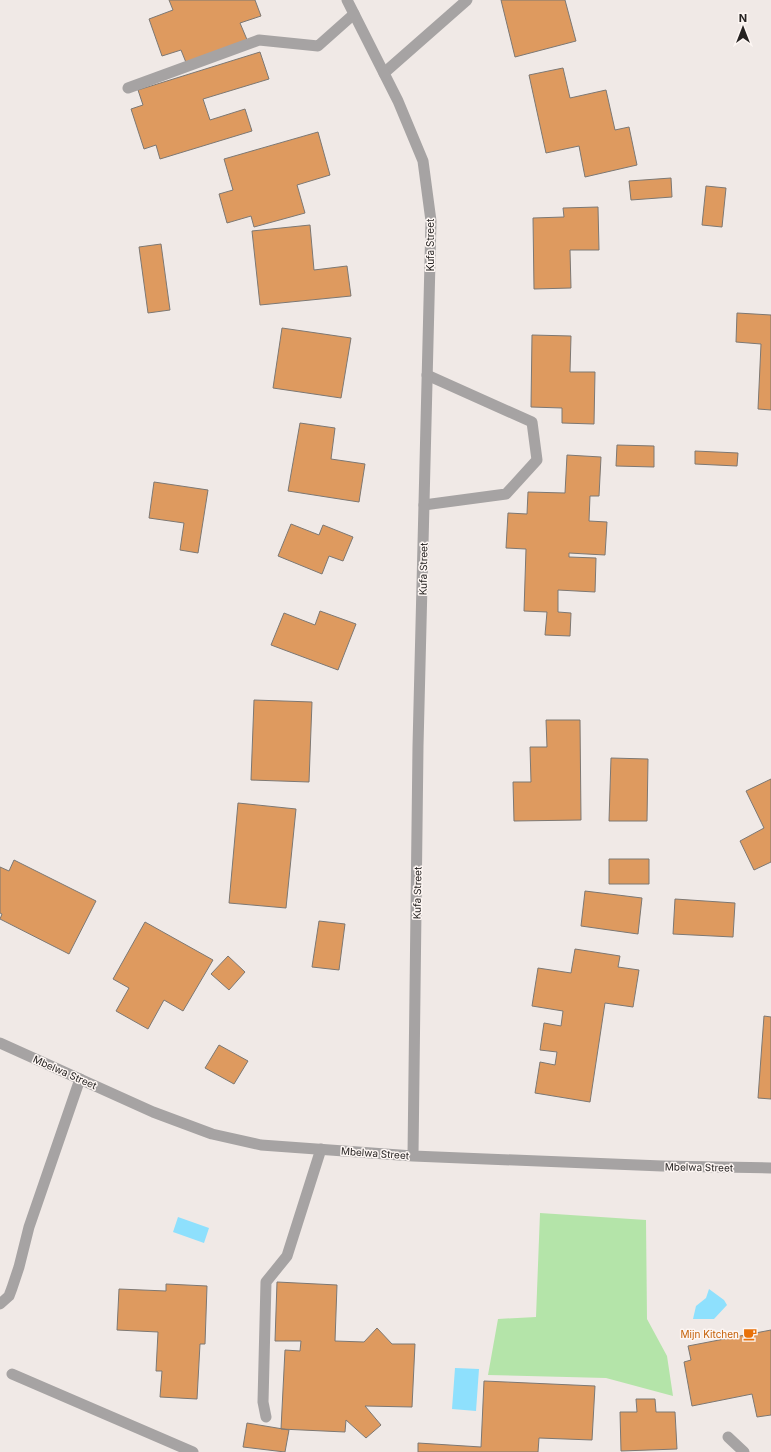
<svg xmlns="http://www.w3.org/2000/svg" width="771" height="1452" viewBox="0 0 771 1452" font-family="Inter,sans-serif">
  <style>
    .green { fill: #b4e4a9 }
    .water { fill: #8ee0fd }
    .building { fill: #de9a5f; stroke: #7d7873 }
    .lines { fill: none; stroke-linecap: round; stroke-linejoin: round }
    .service { stroke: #a6a3a3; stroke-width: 11 }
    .minor { stroke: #a6a3a3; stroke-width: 11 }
    .labels { text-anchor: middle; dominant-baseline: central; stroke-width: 3; stroke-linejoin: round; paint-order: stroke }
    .street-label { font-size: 10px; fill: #252221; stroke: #fdf6f3 }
    .food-label { font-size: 10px; fill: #c56008; stroke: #fdf6f3; text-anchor: end }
  </style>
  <rect width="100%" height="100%" fill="#f0e9e6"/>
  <path class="green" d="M540,1213L646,1220L647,1319L667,1356L673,1396L606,1378L488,1375L498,1319L536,1317Z"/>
  <path class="water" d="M178,1217L209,1228L204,1243L173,1232Z
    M709,1289L724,1300L727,1305L714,1319H693L696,1306L706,1298Z
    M455,1368L479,1369L476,1411L452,1409Z"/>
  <path class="building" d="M169,0H255L261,16L240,23L248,42L187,65L181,50L162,56L149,19L173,10Z
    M501,0H565L576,41L515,57Z
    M260,52L269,79L203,99L210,120L245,109L252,131L160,159L156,145L144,149L131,109L143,105L138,90Z
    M563,68L570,98L606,90L615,130L629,127L637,165L585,177L579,146L546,153L529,75Z
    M318,132L330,175L297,185L305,213L254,227L251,216L227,223L219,194L233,190L224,159Z
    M671,178L672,197L631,200L629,181Z
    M706,186L726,188L722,227L702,225Z
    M598,207L599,250H570L571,288L534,289L533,218L564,217L563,208Z
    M310,225L314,270L347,266L351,296L260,305L252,231Z
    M161,244L170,310L148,313L139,247Z
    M737,313L771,315V410L758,409L761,344L736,342Z
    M282,328L351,338L341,398L273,388Z
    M532,335L571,336L570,372H595L594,424L562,423V408L531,407Z
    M300,423L335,428L331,459L365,464L359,502L288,491Z
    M617,445L654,446V467L616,466Z
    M695,451L738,453L737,466L695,464Z
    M567,455L601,457L599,496H590L589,521L607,522L605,555L569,553V557L596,558L595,592L558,590V612L571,613L570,636L545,635L547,612L524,611L526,549L506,548L508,513L527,514L528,492L565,493Z
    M154,482L208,490L198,553L180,550L184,523L149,518Z
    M291,524L319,535L323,525L353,537L343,561L329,556L322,574L278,556Z
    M320,611L356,624L338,670L271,645L284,613L315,625Z
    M254,700L312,702L309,782L251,780Z
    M546,720H580L581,820L514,821L513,782H531L530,747H547Z
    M611,758L648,759L647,821H609Z
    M771,779V862L754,870L740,841L764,828L746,791Z
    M238,803L296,809L286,908L229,903Z
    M609,859H649V884H609Z
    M14,860L96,901L69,954L0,919L2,914L0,913V867L9,871Z
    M585,891L642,898L638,934L581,926Z
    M675,899L735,903L733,937L673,934Z
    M319,921L345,924L339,970L312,967Z
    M145,922L213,960L183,1011L164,1000L148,1029L116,1011L129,988L113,979Z
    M575,949L620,956L618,967L639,970L633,1007L605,1003L590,1102L535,1093L540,1062L555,1065L557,1052L540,1050L544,1023L561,1026L563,1011L532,1006L538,968L571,973Z
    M228,956L245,972L229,990L211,974Z
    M764,1016L771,1017V1099L758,1098Z
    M219,1045L248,1061L234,1084L205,1068Z
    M277,1282L337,1285L335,1341L364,1342L377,1328L392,1344H415L412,1407L365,1406L381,1425L366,1438L346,1420L345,1432L281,1429L285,1350L300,1351L301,1341H275Z
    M166,1284L207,1286L205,1344H200L197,1399L160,1397L162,1371H156L158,1332L117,1330L119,1289L166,1291Z
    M771,1330V1415L757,1417L752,1394L692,1406L684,1362L691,1360L688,1346Z
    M484,1381L595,1386L592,1440L539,1438L538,1452H418V1443L481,1447Z
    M636,1399H655L656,1412H675L677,1449L621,1451L620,1412H637Z
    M247,1423L289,1430L285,1452L243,1447Z"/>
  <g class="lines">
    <path class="service" d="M384,73L467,0
      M128,88L259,40L318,46L354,14
      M424,505L506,494L537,460L532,422L427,375
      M0,1304L9,1296L12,1288L19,1267L29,1227L80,1079
      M266,1417L263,1402L266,1282L287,1256L321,1149
      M728,1437L744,1452"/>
    <path class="minor" d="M347,0L398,101L423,161L431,221L418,746L413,1156
      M0,1043L153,1112L212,1134L261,1145L413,1156L662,1166L771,1168
      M12,1374L193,1452"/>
  </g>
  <defs>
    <g id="cafe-bare" transform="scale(1.08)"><path d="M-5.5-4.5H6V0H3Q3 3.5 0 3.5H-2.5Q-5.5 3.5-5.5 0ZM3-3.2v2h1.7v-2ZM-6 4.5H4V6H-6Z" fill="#e8710a" stroke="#fdf6f3" stroke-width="2.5" paint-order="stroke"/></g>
  </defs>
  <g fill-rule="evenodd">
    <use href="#cafe-bare" x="750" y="1334"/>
  </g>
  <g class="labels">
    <g class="street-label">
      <text transform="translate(430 245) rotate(-90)">Kufa Street</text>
      <text transform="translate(423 569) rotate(-89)">Kufa Street</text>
      <text transform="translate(417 893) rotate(-89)">Kufa Street</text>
      <text transform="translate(65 1072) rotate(24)">Mbelwa Street</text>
      <text transform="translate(375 1153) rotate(4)">Mbelwa Street</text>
      <text transform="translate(699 1167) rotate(1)">Mbelwa Street</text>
    </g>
    <g class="food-label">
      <text x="739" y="1334">Mijn Kitchen</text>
    </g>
  </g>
  <g transform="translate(743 28)" stroke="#fdf6f3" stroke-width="3" paint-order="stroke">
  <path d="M0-3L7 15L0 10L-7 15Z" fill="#252221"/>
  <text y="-6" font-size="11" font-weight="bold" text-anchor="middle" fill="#252221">N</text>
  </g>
</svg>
